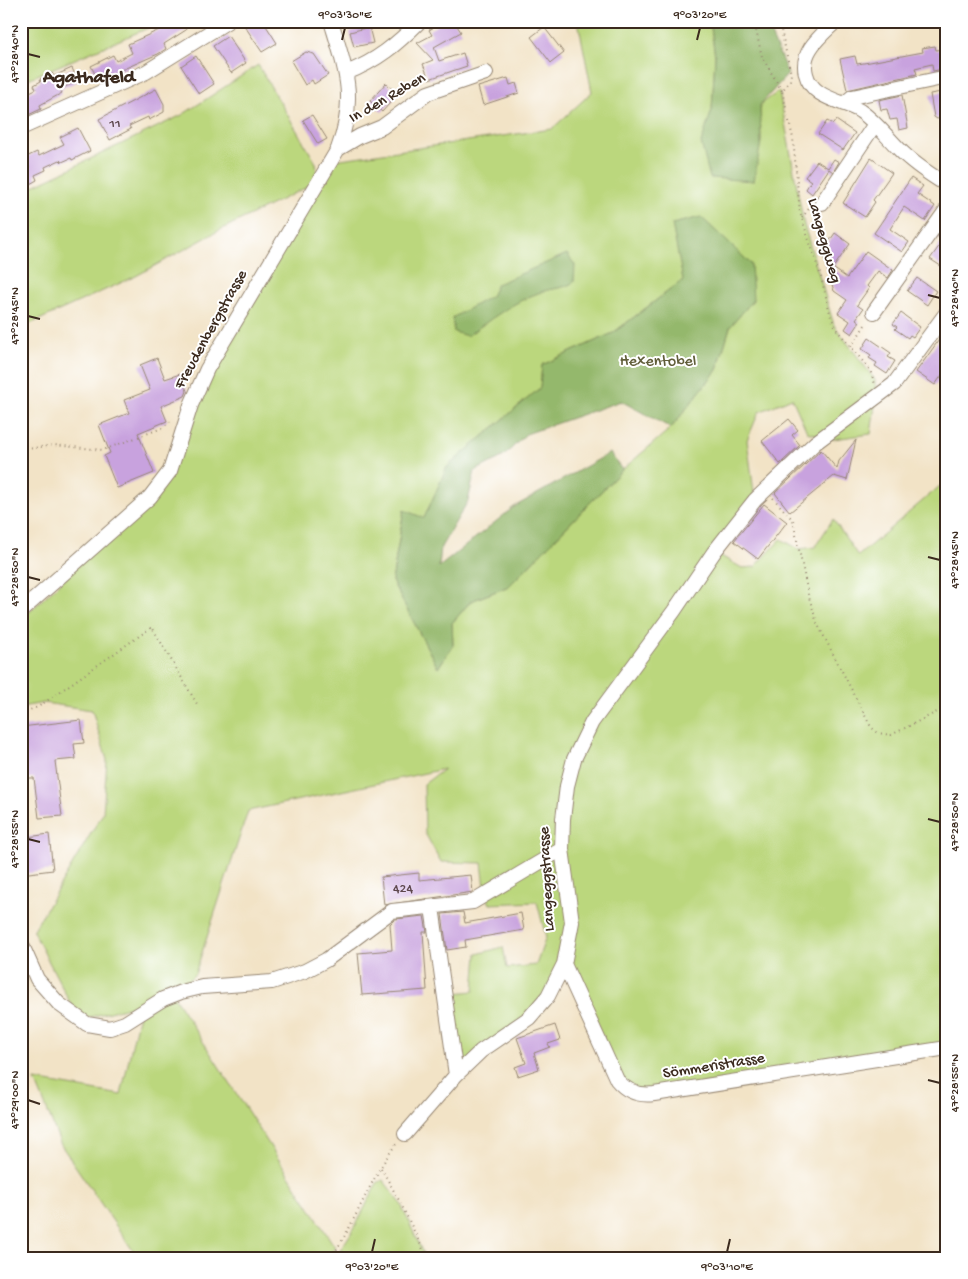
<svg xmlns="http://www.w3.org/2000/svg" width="968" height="1279" viewBox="0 0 968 1279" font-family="'Gochi Hand',sans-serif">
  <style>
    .green { fill: #bbd77d; stroke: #7b804e; fill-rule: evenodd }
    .forest { fill: #94b86c; stroke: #687145 }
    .building { fill: #c8a2de }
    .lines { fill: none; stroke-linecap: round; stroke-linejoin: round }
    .minor-casing { stroke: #968672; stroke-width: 16 }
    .path { stroke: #968672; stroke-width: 2; stroke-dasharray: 1 4; stroke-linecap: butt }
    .minor { stroke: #fff; stroke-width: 14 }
    .ticks { fill: none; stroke: #3b2a1e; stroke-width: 2 }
    .labels { text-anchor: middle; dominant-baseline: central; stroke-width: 4; stroke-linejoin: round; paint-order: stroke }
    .number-label { font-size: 14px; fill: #5e484e }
    .street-label { font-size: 16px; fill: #3b2a1e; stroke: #fff }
    .park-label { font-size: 16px; fill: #615e3a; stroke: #fff }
    .quarter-label { font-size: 19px; font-weight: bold; fill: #3b2a1e; stroke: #fff }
    .neatline { fill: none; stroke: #3b2a1e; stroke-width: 2 }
    .ticks-label { font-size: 12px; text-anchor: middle; fill: #3b2a1e }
  </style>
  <rect width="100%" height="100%" fill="#fff"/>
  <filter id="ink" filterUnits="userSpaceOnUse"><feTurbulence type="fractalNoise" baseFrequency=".02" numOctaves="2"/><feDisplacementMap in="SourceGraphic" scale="10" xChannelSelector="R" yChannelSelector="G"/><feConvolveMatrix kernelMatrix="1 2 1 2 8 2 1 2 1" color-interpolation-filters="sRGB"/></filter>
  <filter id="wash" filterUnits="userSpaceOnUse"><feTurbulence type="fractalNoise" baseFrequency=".0096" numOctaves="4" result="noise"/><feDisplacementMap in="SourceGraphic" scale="20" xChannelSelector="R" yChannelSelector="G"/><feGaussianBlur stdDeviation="1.12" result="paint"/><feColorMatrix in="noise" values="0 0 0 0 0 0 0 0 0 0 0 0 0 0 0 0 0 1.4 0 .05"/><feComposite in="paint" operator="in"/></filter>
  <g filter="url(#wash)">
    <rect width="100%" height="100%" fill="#f2e3c6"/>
    <path class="green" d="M21,21H158L148,28L21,82Z
      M578,21H710L715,56L712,110L761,142L760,105L779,91L804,225L834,325L875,380L876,399L871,434L833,439L807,432L792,398L759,412L747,440L755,500L714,552L742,568L755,567L781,539L799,549L815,547L833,519L858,556L947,480V1048L653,1092L626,1086L564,964L548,996L456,1075L445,994L474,991L477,954L503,947L507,968L536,965L546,937L537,902L490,904L486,895L482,863L441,862L425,833L424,784L444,769L248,811L195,974L173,995L335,1247L328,1258H138L61,1145L35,1080L121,1095L139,1014L170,996L79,1020L33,931L103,813L107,760L92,710L44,703L21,707V620L157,490L194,396L317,182L220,230L136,276L21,328V192L182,115L258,65L316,163L318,180L334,160L552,129L592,92ZM683,280L753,300L730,327L717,370L671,428L622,470L509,586L471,601L452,623L453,645L438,668L392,581L404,510L424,519L447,467L540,388L542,365L613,333Z
      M383,1180L400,1202L425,1258H335L355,1227L377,1183Z"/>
    <path class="forest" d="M710,21H765L788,74L760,105L761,142L754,181L710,178L701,143L712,110L715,56Z
      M701,217L751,264L753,300L730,327L717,370L671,428L621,401L526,434L504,456L475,471L468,501L441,547L439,567L514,507L610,453L622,470L509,586L471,601L452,623L453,645L438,668L392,581L404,510L424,518L447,467L540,388L542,365L613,333L683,280L672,224Z
      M567,254L575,265L574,282C564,289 552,288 541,292C514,301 490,320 467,336L454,332L452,318L491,296L497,284Z"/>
    <g id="blocks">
      <path class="building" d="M162,21H181L186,30L164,44L166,49L158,54L98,80L91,66L113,55L116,61L132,53L128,44L166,27Z
        M249,21H263L277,43L262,52L244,25Z
        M445,21H454L461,32L434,47L439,61L463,53L467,66L429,79L423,64L433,60L417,43L432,35L429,30Z
        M369,27L373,43L354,47L350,32Z
        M544,27L564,53L551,63L531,37Z
        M228,36L246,63L231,73L213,46Z
        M935,46L936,50L947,48V68L933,71L932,64L915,68L917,74L847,90L840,59L855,56L857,64L870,62L923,52L922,48Z
        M306,52L314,54L328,75L314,84L312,80L305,85L291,61Z
        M196,56L214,84L199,94L181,66Z
        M72,68L78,81L60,89L62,93L40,105L41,109L24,117L21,96L36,89L34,85L41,81L40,79L52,73L54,76Z
        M508,78L510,85L516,83L519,93L483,105L478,87Z
        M386,83L398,94L382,112L370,101Z
        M156,89L164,104V112L149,120L148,117L129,126L131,129L110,140L99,119Z
        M947,91V117L937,119L934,117L930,94Z
        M902,95L908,128L899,130L897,119L890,120L887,109L881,110L879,100Z
        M312,115L327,139L318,144L303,120Z
        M836,120L855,133L843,150L818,134L827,121L833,124Z
        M78,128L90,151L72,160L71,158L62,162L60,160L45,167L46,170L35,175L37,180L28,185L21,172L29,167L24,158L37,152L39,156L64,144L60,137Z
        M871,158L892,173L873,200L875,202L865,217L843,203Z
        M834,159L839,162L833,172L829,169L812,194L806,189L811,181L805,177L817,161L828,168Z
        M911,178L923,186L917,194L935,206L925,221L904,207L890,229L909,242L902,252L874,233Z
        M947,224V270L930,259L943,241L938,237Z
        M835,233L850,244L833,268L847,278L866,251L893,270L888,278L878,271L867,286L869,288L857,305L863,309L856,319L860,322L852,334L845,329L850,321L838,313L847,300L834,291L822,252Z
        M917,278L936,291L927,305L907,291Z
        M901,313L920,327L913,337L910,335L908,338L895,329L897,327L893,324Z
        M941,337L947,341V368L935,385L916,372Z
        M869,338L891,353L888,357L895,361L887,374L875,366L877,363L869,358L871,355L862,349Z
        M157,358L165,379L180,374L187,391L185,396L161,406L167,421L138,433L154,473L117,488L104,456L110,453L99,425L129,413L124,400L150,390L140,365Z
        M789,419L798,430L792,435L800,445L780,464L762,441Z
        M856,440L847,480L834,476L790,512L775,493L821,450L837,469L839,461Z
        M764,504L787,522L758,559L734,541Z
        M81,720L84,743L74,744L76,759L55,761L62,816L39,818L34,778H21V727Z
        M49,834L53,870L21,874V838Z
        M419,873V880L471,875L473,892L384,905L381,877Z
        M463,912L465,923L521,913L524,930L465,940L466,947L447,950L442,914Z
        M424,916L427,932H423L427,990L362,995L358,953L392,950L390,924L395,919Z
        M555,1025L560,1040L548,1044L550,1047L534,1053L539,1069L518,1076L515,1067L526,1063L517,1038Z"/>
    </g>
  </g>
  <g filter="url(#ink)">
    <use href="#blocks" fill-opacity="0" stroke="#968672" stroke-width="1"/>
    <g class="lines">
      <g class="minor-casing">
        <path id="minor" d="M836,21C821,36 800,51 806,74C812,99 842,100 860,111C875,121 886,136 898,148C912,163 929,174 947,185
          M346,73C377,61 397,44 420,21
          M844,104L852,97L947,77
          M21,128L146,72L228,21
          M338,149L360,136L382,127L428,93L486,73
          M822,203L875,124
          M874,312L947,209
          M21,611L150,497L170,471L191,405L207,369L338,149C357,98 346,71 331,21
          M432,907L456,1075
          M21,943L37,979L59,1004L87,1024L110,1028L125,1023L163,999L181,992L202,987L272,982L305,971L326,960L392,911L473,902L562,849
          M564,964L617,1080C627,1092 639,1096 654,1094L947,1048
          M405,1134L456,1075L481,1051L529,1018L548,996L564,964L572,922L562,849L563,819L567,786L574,759L592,722L674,611L714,552L755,500L815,443L894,384L947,312"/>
      </g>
      <path class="path" d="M754,21L762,57L782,91
        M779,21L791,74L790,81L782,91L793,138L800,213L821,277L831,317L837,330L870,370L875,384
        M802,218L811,206
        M851,347L867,322
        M21,450L53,445L103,450L162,428L173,419
        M773,498L793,520L808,594L817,623L871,727L878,733L891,735L947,707
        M21,713L38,707L152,627L197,704
        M381,1168L400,1202L427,1258
        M331,1258C356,1222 370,1178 397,1143"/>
      <use href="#minor" class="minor"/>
    </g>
  </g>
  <path class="ticks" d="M342,40L345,28M697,40L700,28M28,54L40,57M928,295L940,298M28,316L40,319M928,557L940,560M28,577L40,580M928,819L940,822M28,839L40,842M928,1080L940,1083M28,1100L40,1104M372,1252L375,1239M727,1252L730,1239"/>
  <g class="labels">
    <g class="number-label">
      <text x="115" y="124">11</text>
      <text x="403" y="889">424</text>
    </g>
    <g class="street-label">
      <text transform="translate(388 99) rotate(-30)">In den Reben</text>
      <text transform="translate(823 241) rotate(74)">Langeggweg</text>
      <text transform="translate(212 330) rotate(-61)">Freudenbergstrasse</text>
      <text transform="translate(548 879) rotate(-93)">Langeggstrasse</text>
      <text transform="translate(714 1067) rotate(-9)">Sömmeristrasse</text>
    </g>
    <g class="park-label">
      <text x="658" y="362">Hexentobel</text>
    </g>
    <g class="quarter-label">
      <text x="89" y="78">Agathafeld</text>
    </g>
  </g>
  <rect width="968" height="1279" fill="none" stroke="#fff" stroke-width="55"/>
  <rect x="28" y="28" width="912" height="1224" class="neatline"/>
  <g class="ticks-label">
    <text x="345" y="18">9°03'30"E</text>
    <text x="700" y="18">9°03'20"E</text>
    <text transform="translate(14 54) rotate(-90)" y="4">47°28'40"N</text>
    <text transform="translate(954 298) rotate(-90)" y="4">47°28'40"N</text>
    <text transform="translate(14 316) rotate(-90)" y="4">47°28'45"N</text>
    <text transform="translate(954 560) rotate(-90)" y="4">47°28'45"N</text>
    <text transform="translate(14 577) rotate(-90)" y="4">47°28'50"N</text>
    <text transform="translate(954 822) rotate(-90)" y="4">47°28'50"N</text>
    <text transform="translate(14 839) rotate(-90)" y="4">47°28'55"N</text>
    <text transform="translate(954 1083) rotate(-90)" y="4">47°28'55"N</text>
    <text transform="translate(14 1100) rotate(-90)" y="4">47°29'00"N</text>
    <text x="372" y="1270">9°03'20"E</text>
    <text x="727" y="1270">9°03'10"E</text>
  </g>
</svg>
